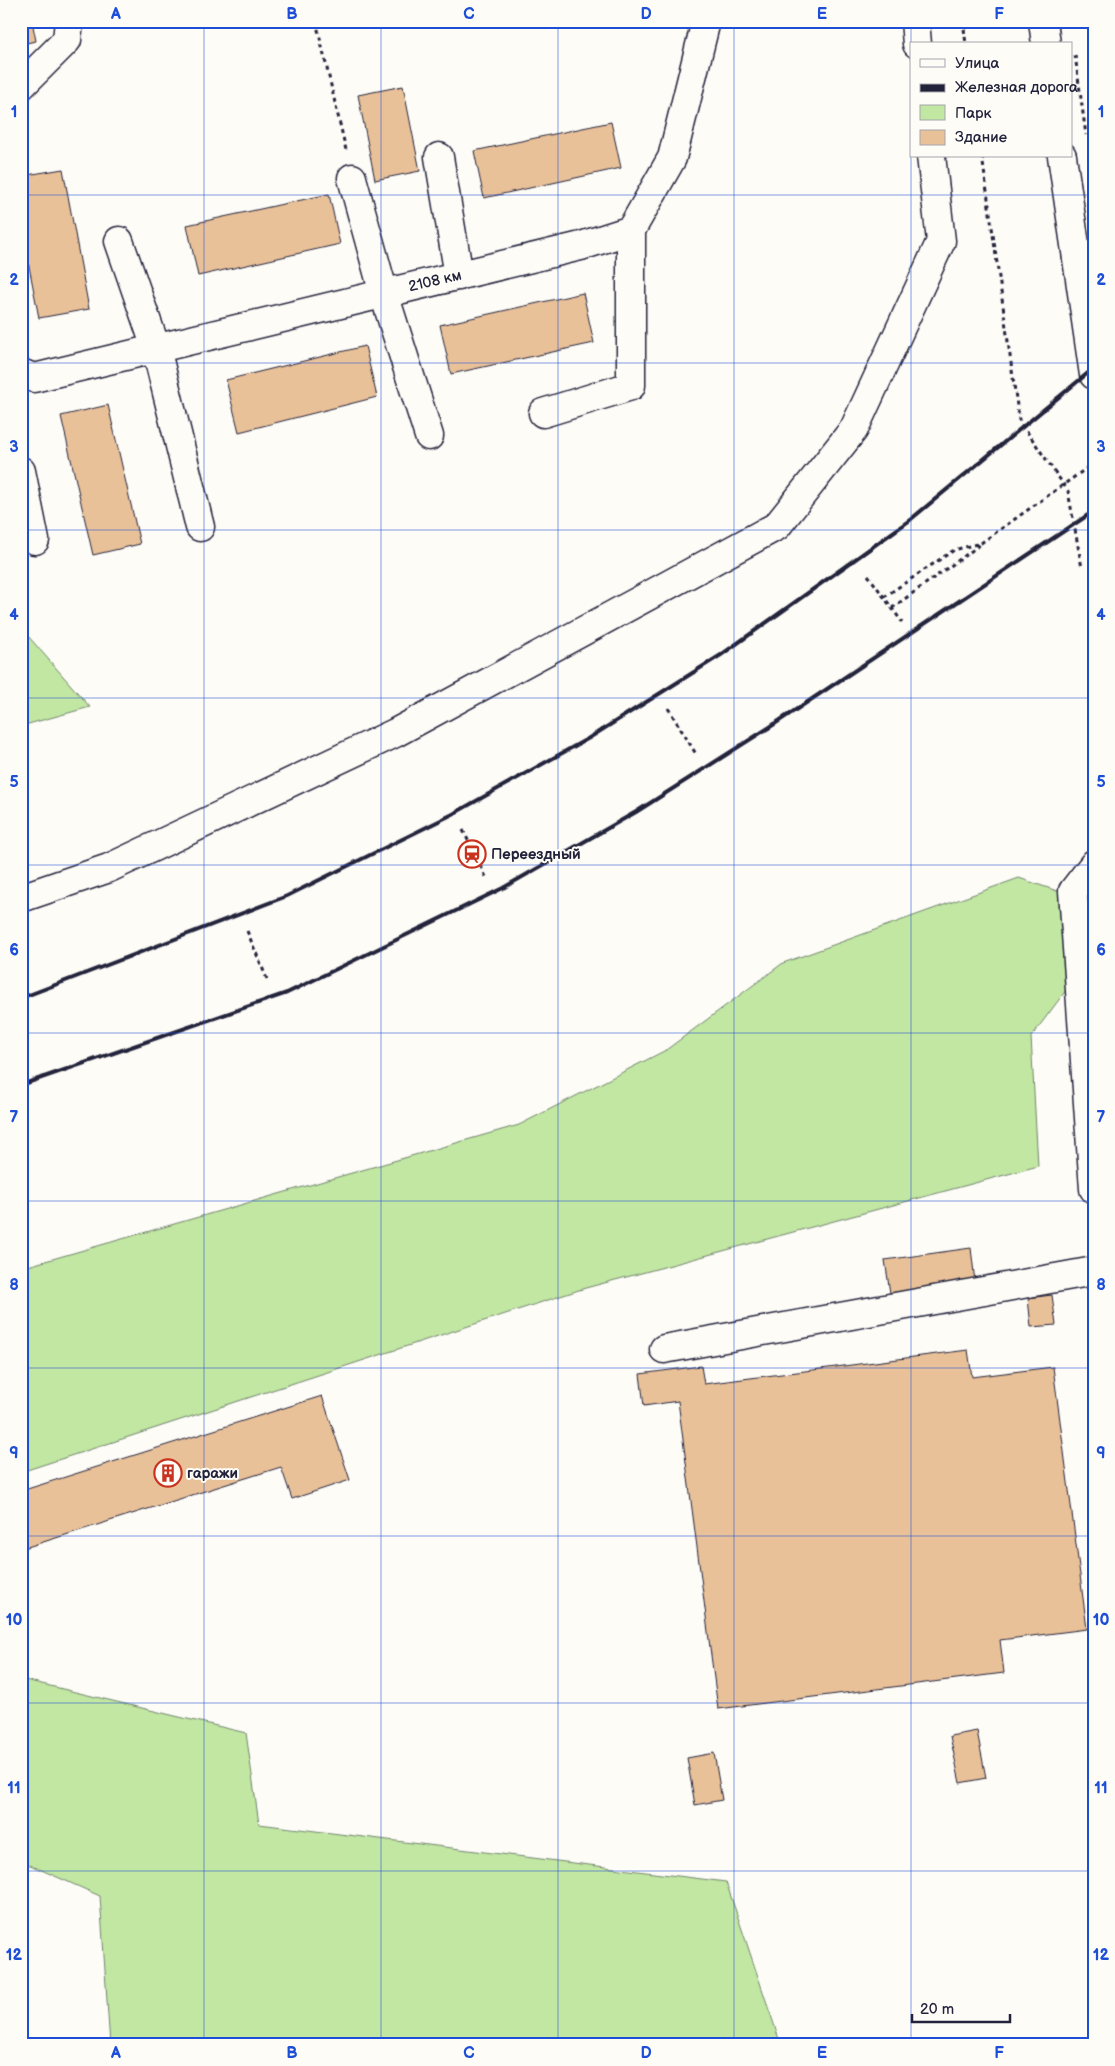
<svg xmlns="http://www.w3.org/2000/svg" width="1115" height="2066" viewBox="0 0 1115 2066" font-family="'Balsamiq Sans',sans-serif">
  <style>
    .green { fill: #c1e7a2; stroke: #72846e }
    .building { fill: #e9c199; stroke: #22223b }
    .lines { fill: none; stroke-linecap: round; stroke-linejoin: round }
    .minor-casing { stroke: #22223b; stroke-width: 31 }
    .path { stroke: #22223b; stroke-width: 3; stroke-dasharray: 4 4; stroke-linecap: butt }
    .minor { stroke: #fdfcf7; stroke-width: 28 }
    .rail { stroke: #22223b; stroke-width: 4 }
    .grid { fill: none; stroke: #1d4ed8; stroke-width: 1; stroke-opacity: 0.55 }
    .labels { text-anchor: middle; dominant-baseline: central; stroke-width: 4; stroke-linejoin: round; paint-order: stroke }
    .street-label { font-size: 15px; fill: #22223b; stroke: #fdfcf7 }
    .poi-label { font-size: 15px; font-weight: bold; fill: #22223b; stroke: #fdfcf7; text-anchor: start }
    .neatline { fill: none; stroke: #1d4ed8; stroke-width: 2 }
    .grid-label { font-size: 16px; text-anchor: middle; font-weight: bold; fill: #1d4ed8 }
  </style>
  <rect width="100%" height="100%" fill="#fdfcf7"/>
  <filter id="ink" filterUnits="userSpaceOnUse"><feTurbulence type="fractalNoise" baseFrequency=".02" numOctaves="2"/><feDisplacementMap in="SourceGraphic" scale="10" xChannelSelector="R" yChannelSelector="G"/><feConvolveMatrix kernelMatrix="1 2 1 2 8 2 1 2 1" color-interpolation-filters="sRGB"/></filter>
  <g filter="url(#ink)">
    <path class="green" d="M21,628L90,707L21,726Z
      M1019,878L1060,892L1067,989L1031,1037L1038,1166L582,1289L21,1472V1268L519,1125L666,1050L783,963Z
      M21,1679L246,1733L259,1824L726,1882L781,2045H110L100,1896L21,1861Z"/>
    <path class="building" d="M21,21H32L36,41L21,44Z
      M403,86L420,171L375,180L358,95Z
      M611,122L621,168L484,198L474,151Z
      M63,169L89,309L39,318L21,225V176Z
      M329,194L340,244L198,276L187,225Z
      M583,293L594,343L451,374L440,325Z
      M365,346L377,397L239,432L226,380Z
      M108,405L140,544L93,555L61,416Z
      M971,1248L975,1282L890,1293L885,1260Z
      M1052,1295L1056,1325L1031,1327L1028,1298Z
      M968,1350L972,1377L1053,1367L1087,1629L1000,1640L1004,1673L718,1709L678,1401L644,1406L640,1374L701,1366L704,1384Z
      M322,1396L350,1480L292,1499L281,1467L21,1549V1491Z
      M977,1731L986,1778L960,1783L950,1736Z
      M714,1753L722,1800L695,1805L687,1758Z"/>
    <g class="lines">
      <g class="minor-casing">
        <path id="minor" d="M915,21L917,44
          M1043,21L1046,44
          M21,86L67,40L69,21
          M1062,156L1094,375
          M439,157L459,276
          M352,178L384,294L429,436
          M119,241L156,348L200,527
          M21,373L34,378L581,246L631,230L672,158L706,21
          M543,413L631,386V230
          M21,471L35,540
          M1094,864L1073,891L1094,1189
          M21,898L109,868L395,733L777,526L854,429L941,241L931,156
          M664,1349L1094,1271"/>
      </g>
      <path class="path" d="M316,21L346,150
        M963,21L966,44
        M1075,55L1086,135
        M982,156L1019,420L1068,491L1082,568
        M868,575L902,622
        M884,597L954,550L981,543L1094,463
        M892,608L981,544
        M668,708L696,754
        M463,830L486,877
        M247,931L267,979
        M21,1046L27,1065"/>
      <use href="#minor" class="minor"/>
      <path class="rail" d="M21,998L287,896L453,814L589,738L721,655L910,520L1094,368
        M21,1085L287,993L503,888L636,812L770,727L1094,511"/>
    </g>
  </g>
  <path class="grid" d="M204,21V2045M381,21V2045M558,21V2045M734,21V2045M911,21V2045M21,195H1094M21,363H1094M21,530H1094M21,698H1094M21,865H1094M21,1033H1094M21,1201H1094M21,1368H1094M21,1536H1094M21,1703H1094M21,1871H1094"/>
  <defs>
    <g id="station-ring" transform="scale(1.4375)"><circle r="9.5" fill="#fdfcf7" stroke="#c8321e" stroke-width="1.5"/><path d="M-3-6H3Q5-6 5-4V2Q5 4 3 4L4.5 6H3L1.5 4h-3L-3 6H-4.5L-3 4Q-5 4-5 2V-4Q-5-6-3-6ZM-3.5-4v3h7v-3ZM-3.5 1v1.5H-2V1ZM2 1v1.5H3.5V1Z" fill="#c8321e"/></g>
    <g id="building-ring" transform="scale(1.4375)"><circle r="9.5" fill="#fdfcf7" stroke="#c8321e" stroke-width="1.5"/><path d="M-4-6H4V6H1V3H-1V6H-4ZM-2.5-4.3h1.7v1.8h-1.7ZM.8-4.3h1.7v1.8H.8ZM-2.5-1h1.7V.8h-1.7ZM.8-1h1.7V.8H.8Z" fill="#c8321e"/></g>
  </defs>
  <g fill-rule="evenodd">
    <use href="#station-ring" x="472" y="854"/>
    <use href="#building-ring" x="168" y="1473"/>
  </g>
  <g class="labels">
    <g class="street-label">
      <text transform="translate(435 281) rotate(-13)">2108 км</text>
    </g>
    <g class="poi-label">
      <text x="491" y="854">Переездный</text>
      <text x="187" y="1473">гаражи</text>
    </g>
  </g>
  <rect width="1115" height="2066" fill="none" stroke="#fdfcf7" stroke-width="55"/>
  <rect x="910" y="42" width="162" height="115" fill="#fdfcf7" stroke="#a5a5ac"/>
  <rect x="920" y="59" width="25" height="8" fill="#fdfcf7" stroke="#a5a5ac"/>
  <text x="955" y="68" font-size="15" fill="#22223b">Улица</text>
  <rect x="920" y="84" width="25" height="8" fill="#22223b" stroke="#a5a5ac"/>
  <text x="955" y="92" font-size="15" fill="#22223b">Железная дорога</text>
  <rect x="920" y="105" width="25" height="15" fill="#c1e7a2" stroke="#a5a5ac"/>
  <text x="955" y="118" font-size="15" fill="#22223b">Парк</text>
  <rect x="920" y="130" width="25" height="15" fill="#e9c199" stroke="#a5a5ac"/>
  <text x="955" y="142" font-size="15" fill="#22223b">Здание</text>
  <path d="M912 2014v8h98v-8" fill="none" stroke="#22223b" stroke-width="2.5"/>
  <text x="920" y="2014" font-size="15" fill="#22223b" stroke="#fdfcf7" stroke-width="4" paint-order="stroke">20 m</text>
  <rect x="28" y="28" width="1060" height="2010" class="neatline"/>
  <g class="grid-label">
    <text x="116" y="19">A</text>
    <text x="292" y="19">B</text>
    <text x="469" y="19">C</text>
    <text x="646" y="19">D</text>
    <text x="822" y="19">E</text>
    <text x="999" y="19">F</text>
    <text x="14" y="117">1</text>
    <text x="1101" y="117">1</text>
    <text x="14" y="285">2</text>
    <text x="1101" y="285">2</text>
    <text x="14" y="452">3</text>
    <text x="1101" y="452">3</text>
    <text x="14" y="620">4</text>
    <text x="1101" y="620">4</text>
    <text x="14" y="787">5</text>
    <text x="1101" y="787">5</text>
    <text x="14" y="955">6</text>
    <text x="1101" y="955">6</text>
    <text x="14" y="1122">7</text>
    <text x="1101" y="1122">7</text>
    <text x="14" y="1290">8</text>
    <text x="1101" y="1290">8</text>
    <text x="14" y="1458">9</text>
    <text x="1101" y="1458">9</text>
    <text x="14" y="1625">10</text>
    <text x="1101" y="1625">10</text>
    <text x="14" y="1793">11</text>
    <text x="1101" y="1793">11</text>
    <text x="14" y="1960">12</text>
    <text x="1101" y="1960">12</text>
    <text x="116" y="2058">A</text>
    <text x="292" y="2058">B</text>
    <text x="469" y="2058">C</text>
    <text x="646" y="2058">D</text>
    <text x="822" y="2058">E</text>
    <text x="999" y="2058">F</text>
  </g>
</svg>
